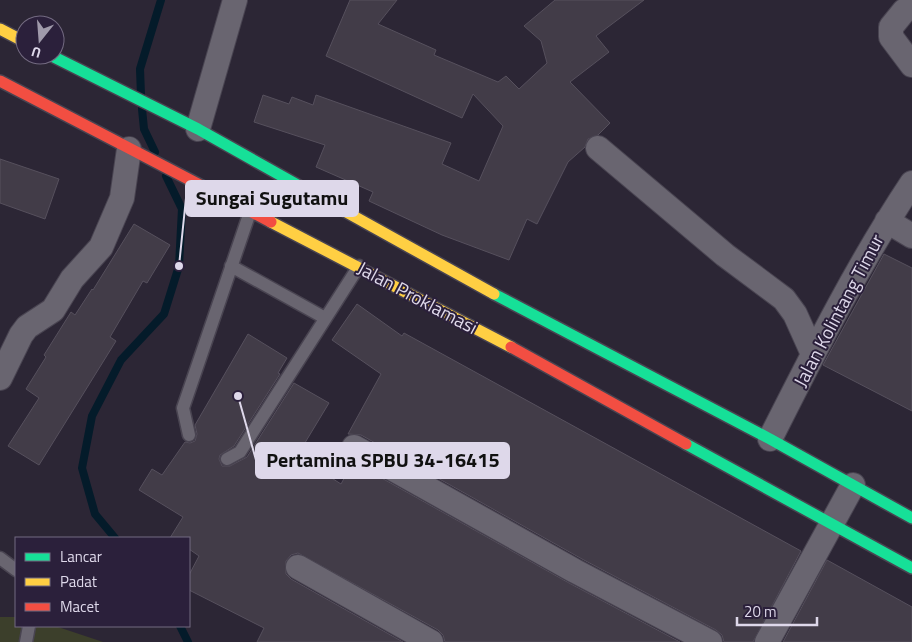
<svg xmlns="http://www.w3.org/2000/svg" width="912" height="642" viewBox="0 0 912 642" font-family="'Titillium Web',sans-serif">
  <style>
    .green { fill: #3c3f2b }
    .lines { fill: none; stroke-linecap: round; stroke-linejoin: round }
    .stream { stroke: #041b2a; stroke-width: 8 }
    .building { fill: #423c48; stroke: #56505d }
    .lane-casing { stroke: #494451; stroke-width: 15 }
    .street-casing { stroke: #494451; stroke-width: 26 }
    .fast-casing { stroke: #494451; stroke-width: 14 }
    .slow-casing { stroke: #494451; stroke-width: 14 }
    .jam-casing { stroke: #494451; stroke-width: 14 }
    .lane { stroke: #696570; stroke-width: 12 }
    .street { stroke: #696570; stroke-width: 24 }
    .fast { stroke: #16e098; stroke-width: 11 }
    .slow { stroke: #ffcf43; stroke-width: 11 }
    .jam { stroke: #f24e42; stroke-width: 11 }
    .labels { text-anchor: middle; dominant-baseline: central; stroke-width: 4; stroke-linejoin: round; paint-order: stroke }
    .street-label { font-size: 19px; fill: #ded8ea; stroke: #2b203b }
    .leader { fill: none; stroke: #ded8ea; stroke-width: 2 }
    .callout-dot { fill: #ded8ea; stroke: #2b203b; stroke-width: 2 }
    .callout { fill: #ded8ea; stroke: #ded8ea; stroke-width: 2 }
    .callout-label { font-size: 20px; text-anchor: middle; font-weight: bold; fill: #111 }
  </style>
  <rect width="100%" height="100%" fill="#2c2635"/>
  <path class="green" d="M0,617H16V626H55L103,642H0Z"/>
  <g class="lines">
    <path class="stream" d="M141,95L140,69L161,0
      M142,109L144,129L155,152
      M115,538L95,514L82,468L92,416L121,360L164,314L179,266L182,209L166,176
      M180,626L188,642"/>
  </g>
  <path class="building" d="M350,0H397L378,24L436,50L434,55L498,82L506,76L519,89L547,63L541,41L524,26L555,0H644L596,36L609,52L570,82L610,123L598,135L588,139L585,147L568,162L537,224L527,219L509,260L442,235L369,201L373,192L316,167L325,145L254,122L263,95L289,104L292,97L313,105L316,95L451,143L442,164L479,181L503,126L473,94L462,118L326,56Z
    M0,159L59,179L45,219L0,203Z
    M134,224L170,245L147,283L143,281L110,337L116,341L39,465L8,446L39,398L26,389L46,357L44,355L71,312L75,315L92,289L93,290Z
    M884,254L912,268V411L823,365Z
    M357,304L402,336L404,333L801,551L753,642H724L722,635L716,630L582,559L361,435L348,434L381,374L332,340Z
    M248,334L287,358L278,373L280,374L234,446L220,455L219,459L222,466H230L247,457L294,383L329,403L297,456L341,484L353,462L569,583L680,642H445L443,635L438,630L298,553L291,555L286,561V574L291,579L403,642H257L264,628L189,590V575L199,556L189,549V538H170L183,517L139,490L152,469L162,475L185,442L190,443L195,441L197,434L195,425Z
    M827,560L912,607V642H783Z"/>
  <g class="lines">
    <g class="lane-casing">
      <path id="lane" d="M231,266L325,318
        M189,435L183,408L250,212
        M227,459L240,452L359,266
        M0,558L16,570
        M26,642L29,626"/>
    </g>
    <g class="street-casing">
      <path id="street" d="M912,6L904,11L891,27V37L912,65
        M198,129L235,0
        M598,148L725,255L784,299L795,314L813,354
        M887,221L912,236
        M0,378L21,335L27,327L53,310L72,279L101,247L122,198L129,149
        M770,439C814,352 858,264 912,183
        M354,447L575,571L710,642
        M298,567L431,642
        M767,642L853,485"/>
    </g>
    <g class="fast-casing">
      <path id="fast" d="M50,55L198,129L303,188
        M494,294L770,439L912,518
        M686,444L912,568"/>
    </g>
    <g class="slow-casing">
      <path id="slow" d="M0,29L25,42
        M303,188L494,294
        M271,222L511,347"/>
    </g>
    <g class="jam-casing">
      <path id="jam" d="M0,81L271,222
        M511,347L686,444"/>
    </g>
    <use href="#lane" class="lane"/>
    <use href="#street" class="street"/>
    <use href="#fast" class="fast"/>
    <use href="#slow" class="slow"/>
    <use href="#jam" class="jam"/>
  </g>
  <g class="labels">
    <g class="street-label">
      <text transform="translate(418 297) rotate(28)">Jalan Proklamasi</text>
      <text transform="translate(838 310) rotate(-62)">Jalan Kolintang Timur</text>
    </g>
  </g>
  <path class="leader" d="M179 266L186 198M238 396L256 460"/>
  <g class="callout-dot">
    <circle cx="179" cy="266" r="5"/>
    <circle cx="238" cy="396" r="5"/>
  </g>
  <g class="callout">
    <rect x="186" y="181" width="172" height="35" rx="5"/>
    <rect x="256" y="443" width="253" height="35" rx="5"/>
  </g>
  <g class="callout-label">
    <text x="272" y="205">Sungai Sugutamu</text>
    <text x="383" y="467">Pertamina SPBU 34-16415</text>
  </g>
  <rect x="15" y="537" width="175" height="90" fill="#2b203b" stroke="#736a81"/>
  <rect x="25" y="553" width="25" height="8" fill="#16e098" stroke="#736a81"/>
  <text x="60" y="562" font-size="15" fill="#ded8ea">Lancar</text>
  <rect x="25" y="578" width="25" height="8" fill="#ffcf43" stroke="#736a81"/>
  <text x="60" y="587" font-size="15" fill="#ded8ea">Padat</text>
  <rect x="25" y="603" width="25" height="8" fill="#f24e42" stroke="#736a81"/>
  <text x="60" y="612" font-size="15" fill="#ded8ea">Macet</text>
  <g transform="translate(40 40) rotate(197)"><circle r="24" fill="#2b203b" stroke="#736a81"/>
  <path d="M0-4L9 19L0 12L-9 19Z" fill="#a09aab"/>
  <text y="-8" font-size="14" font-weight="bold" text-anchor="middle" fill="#ded8ea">U</text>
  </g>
  <path d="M737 617v8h80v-8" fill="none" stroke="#ded8ea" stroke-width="2.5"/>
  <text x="744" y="617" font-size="15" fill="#ded8ea" stroke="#2b203b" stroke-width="4" paint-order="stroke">20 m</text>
</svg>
